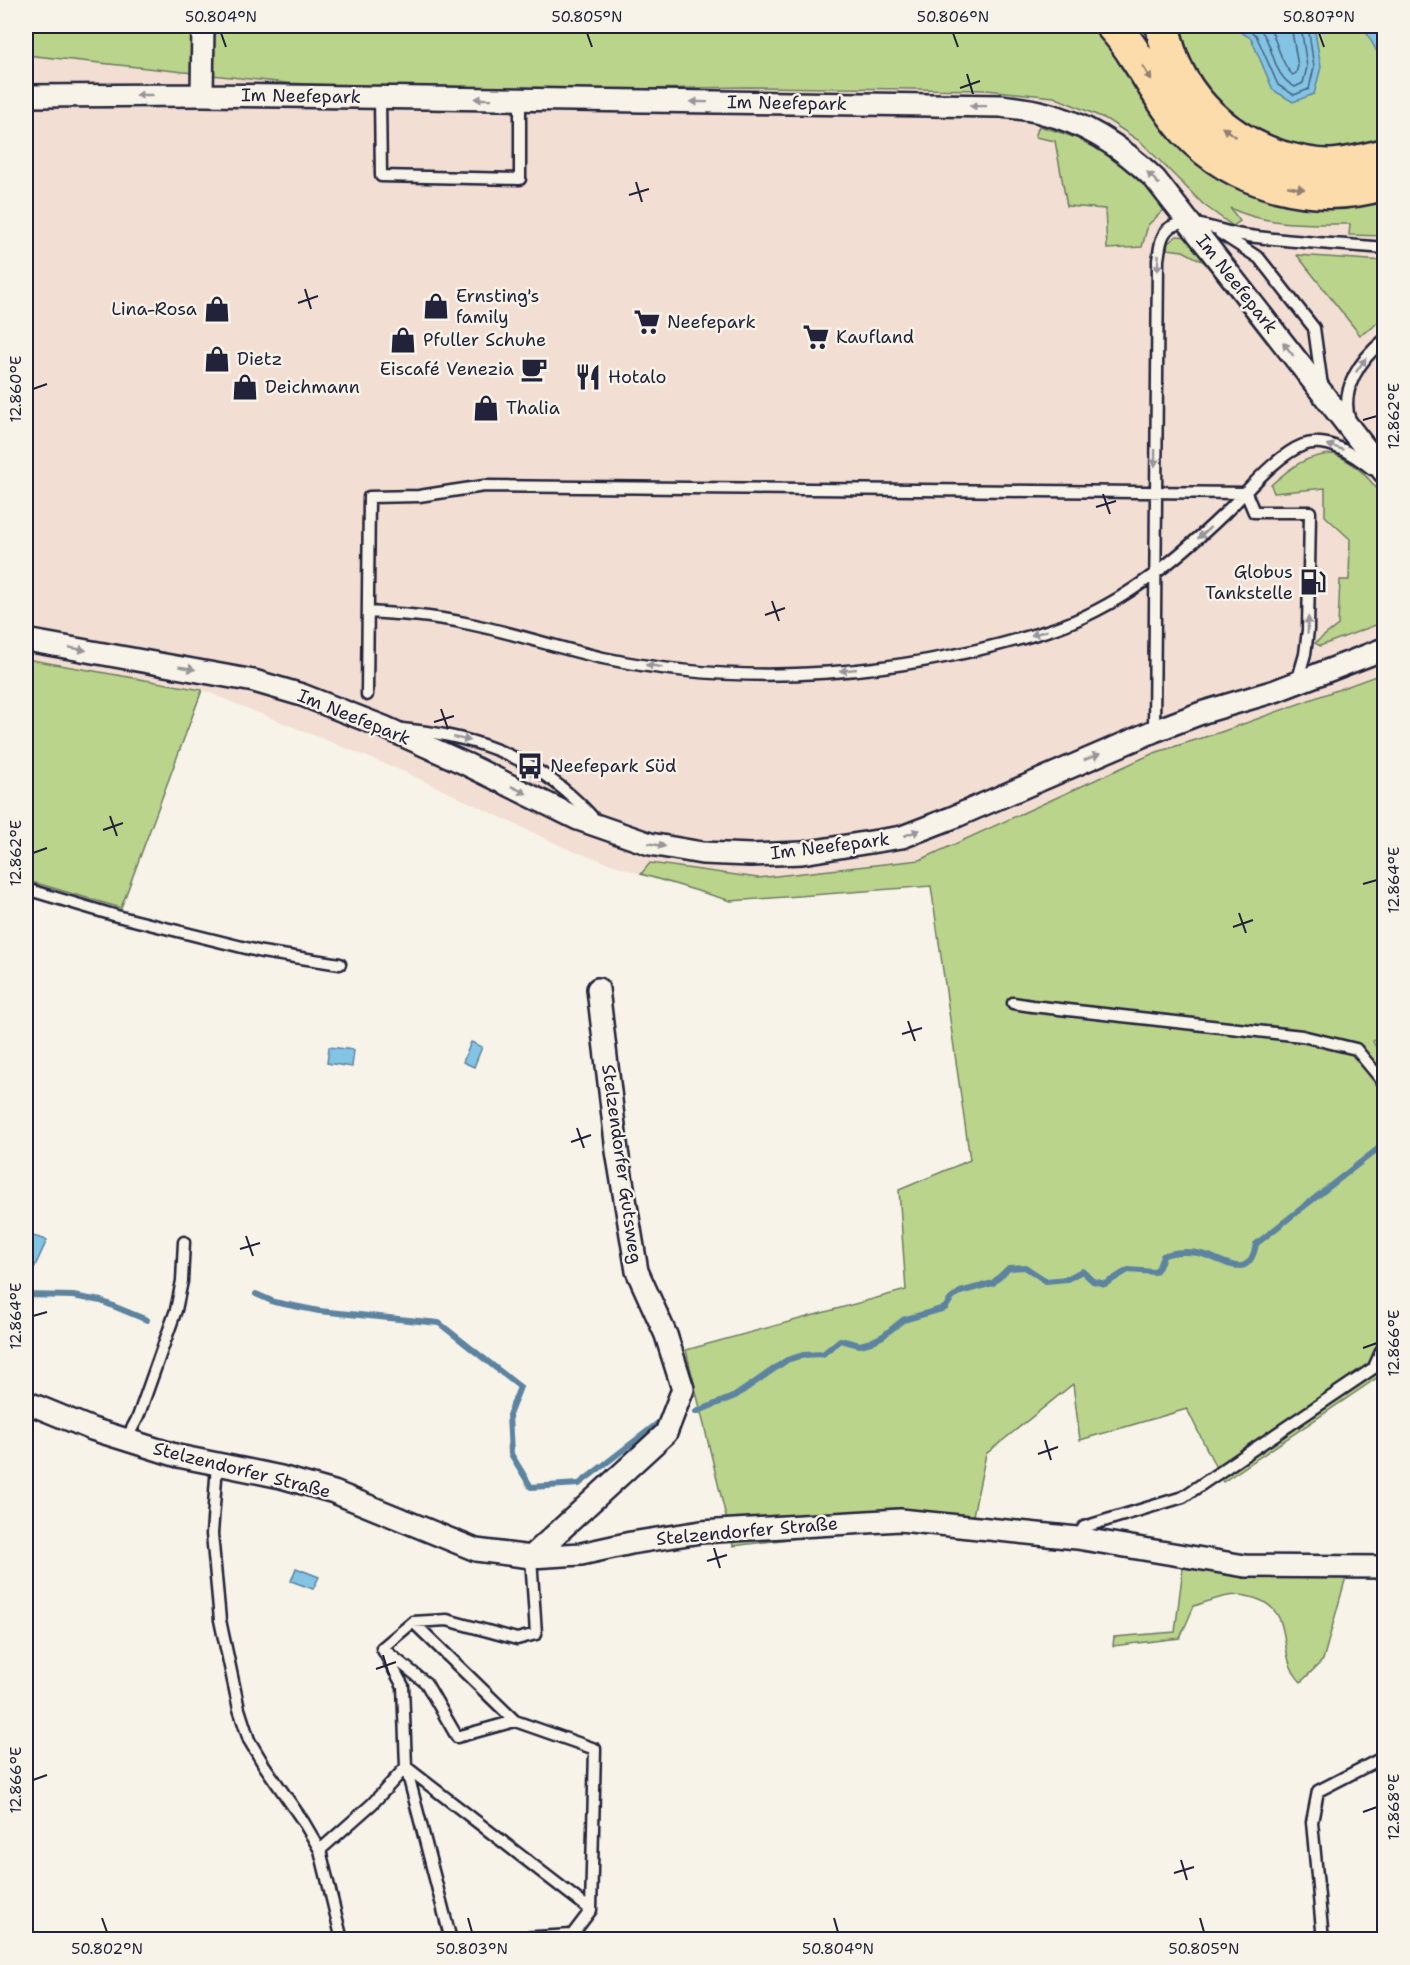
<svg xmlns="http://www.w3.org/2000/svg" width="1410" height="1965" viewBox="0 0 1410 1965" font-family="'Shantell Sans',sans-serif">
  <style>
    .built { fill: #f2ded2 }
    .green { fill: #bad48b; stroke: #6e7b63; stroke-width: 1.5 }
    .water { fill: #83c3e4; stroke: #5c83a0; stroke-width: 1.5 }
    .lines { fill: none; stroke-linecap: round; stroke-linejoin: round }
    .shore { stroke: #49627f; stroke-width: 1.5 }
    .stream { stroke: #5c83a0; stroke-width: 6 }
    .lane-casing { stroke: #22223b; stroke-width: 15 }
    .street-casing { stroke: #22223b; stroke-width: 26 }
    .highway-casing { stroke: #22223b; stroke-width: 38 }
    .lane { stroke: #f7f3e8; stroke-width: 10 }
    .street { stroke: #f7f3e8; stroke-width: 21 }
    .highway { stroke: #fddcac; stroke-width: 33 }
    .oneway { fill: #907f74 }
    .oneway2 { fill: #97959a }
    .ticks { fill: none; stroke: #22223b; stroke-width: 2 }
    .labels { text-anchor: middle; dominant-baseline: central; stroke-width: 5; stroke-linejoin: round; paint-order: stroke }
    .street-label { font-size: 18px; fill: #22223b; stroke: #f7f3e8 }
    .poi-label { font-size: 18px; fill: #22223b; stroke: #f7f3e8; text-anchor: start }
    .neatline { fill: none; stroke: #22223b; stroke-width: 2 }
    .ticks-label { font-size: 15px; text-anchor: middle; fill: #22223b }
  </style>
  <rect width="100%" height="100%" fill="#f7f3e8"/>
  <filter id="ink" filterUnits="userSpaceOnUse"><feTurbulence type="fractalNoise" baseFrequency=".0167" numOctaves="2"/><feDisplacementMap in="SourceGraphic" scale="12" xChannelSelector="R" yChannelSelector="G"/><feConvolveMatrix kernelMatrix="1 2 1 2 8 2 1 2 1" color-interpolation-filters="sRGB"/></filter>
  <g filter="url(#ink)">
    <path class="built" d="M26,55L287,83L371,86L748,87L986,90L1082,100L1283,222L1318,224L1384,223V673L1221,732L1154,753L920,860L758,878L651,863L641,874L570,850L405,772L202,690L26,659Z"/>
    <path class="green" d="M26,26H1384V236L1349,235L1350,224C1310,224 1267,226 1230,208L1240,221L1233,226L1204,205L1141,142L1106,119L1054,97L986,90L748,87L484,92L287,83L26,55Z
      M1039,126C1071,135 1102,146 1128,167C1142,178 1154,194 1166,208L1148,225L1142,247L1107,249L1105,209L1067,206L1055,141L1035,137Z
      M1177,236L1188,237L1270,341L1267,343L1204,262L1183,251L1167,249L1168,243Z
      M1297,255L1384,261V316L1372,328L1360,335Z
      M1334,454C1358,464 1368,478 1384,497V622L1320,646L1315,643L1338,625L1340,580H1349L1350,539L1325,516V488L1274,493L1271,485C1291,467 1306,455 1334,454Z
      M26,659L202,690L121,908L36,883L26,882Z
      M1384,673V1036L1373,1041L1384,1064V1373L1223,1482L1187,1409L1080,1440L1073,1384L986,1454L968,1539L879,1528L733,1546L686,1350L906,1290L899,1190L970,1160L931,886L731,901L641,874L650,863L758,878L920,860L1154,753L1221,732Z
      M1184,1560L1346,1577L1323,1660L1301,1682C1276,1657 1295,1617 1262,1601C1236,1589 1219,1598 1194,1606L1180,1638L1113,1646L1114,1637L1175,1632Z"/>
    <path class="water" d="M1234,26H1314L1321,67L1314,94L1293,102L1273,90L1251,38L1235,29Z
      M1363,26H1384V62L1381,59Z
      M471,1042L482,1047L474,1067L463,1062Z
      M329,1047L354,1050L352,1067L327,1063Z
      M26,1234L47,1240L30,1277L26,1274Z
      M296,1568L319,1577L313,1589L291,1581Z"/>
    <g class="lines">
      <path class="shore" d="M1241,26L1256,35L1278,85L1294,95L1309,89L1314,67L1308,26
        M1256,26C1276,41 1269,74 1295,87L1303,83L1307,67L1301,26
        M1269,26C1277,40 1281,65 1293,75L1296,73L1298,66L1291,26"/>
      <path class="stream" d="M256,1294L274,1302L319,1311L439,1323L520,1387L509,1415L511,1454L531,1487L579,1484L658,1423
        M26,1295L73,1296L101,1301L147,1320
        M696,1412L735,1396L787,1360L803,1355L823,1354L840,1340L860,1345L871,1342L883,1336L903,1320L945,1308L951,1299L960,1292L993,1283L1009,1268L1025,1267L1046,1281L1067,1279L1082,1271L1093,1281L1105,1284L1128,1270L1155,1272L1159,1267L1163,1256C1173,1251 1193,1251 1205,1255C1227,1261 1249,1282 1256,1244L1384,1144"/>
      <g class="lane-casing">
        <path id="lane" d="M380,98L381,176L520,179V99
          M1220,233L1259,258L1314,328L1322,386
          M1350,421C1339,389 1361,359 1384,340
          M1246,493L1254,512H1310L1308,630L1305,654L1297,682
          M368,612C401,614 433,616 465,623C511,632 557,648 603,658C750,689 907,675 1050,630C1118,608 1174,562 1225,513C1247,492 1275,456 1303,445C1328,436 1354,455 1372,469
          M367,695L369,497L419,496L484,486L1246,493
          M402,729C481,736 544,761 596,821
          M1154,731L1158,260C1160,248 1160,230 1175,225C1193,219 1223,232 1242,235C1289,242 1337,244 1384,248
          M26,889L117,916L262,952L340,964
          M1013,1003L1032,1006L1302,1036L1356,1049L1384,1083
          M1375,1365L1384,1345
          M126,1440L138,1417L176,1310L182,1281L184,1242
          M217,1464L212,1534L220,1620L239,1709L249,1740L264,1765L303,1821L320,1850L342,1940
          M1077,1538L1084,1527L1183,1497L1384,1361
          M413,1622L515,1721L595,1749L591,1910L572,1935L484,1940
          M382,1648L403,1686L406,1767L451,1940
          M382,1648L413,1622L447,1620L517,1639L536,1634L531,1557
          M387,1652L426,1683L457,1737L515,1721
          M406,1767L591,1910
          M320,1850L372,1804L406,1767
          M1323,1940L1312,1822L1318,1791L1384,1757"/>
      </g>
      <g class="street-casing">
        <path id="street" d="M202,95L203,26
          M26,96L202,95L1001,106C1015,108 1030,109 1043,113C1086,123 1124,149 1155,179L1384,472
          M26,640L254,681L302,695L384,727L466,764L578,819L650,844L702,853L751,855L802,853L902,837L954,817L1154,731L1204,712L1275,691L1384,649
          M26,1402L92,1429L178,1456L281,1477L334,1492L476,1550L531,1557L581,1554L631,1543L701,1532L900,1520L1077,1538L1245,1566L1384,1567
          M531,1557L666,1433L683,1389L666,1335L637,1271L617,1151L598,989"/>
      </g>
      <g class="highway-casing">
        <path id="highway" d="M1113,26C1121,35 1129,45 1135,55C1152,80 1166,108 1187,131C1236,184 1316,204 1384,183
          M1163,26C1172,90 1220,138 1281,158C1297,162 1314,167 1331,166C1349,165 1367,160 1384,156"/>
      </g>
      <use href="#lane" class="lane"/>
      <use href="#street" class="street"/>
      <use href="#highway" class="highway"/>
    </g>
    <defs><path id="oneway-solid" d="M-6-.8H1V-3.2L6.5 0L1 3.2V.8H-6Z" transform="scale(1.5)"/></defs>
    <g class="oneway">
      <use href="#oneway-solid" transform="translate(1147 73) rotate(58)"/>
      <use href="#oneway-solid" transform="translate(1229 132) rotate(-146)"/>
      <use href="#oneway-solid" transform="translate(1296 188) rotate(11)"/>
    </g>
    <g class="oneway2">
      <use href="#oneway-solid" transform="translate(144 95) rotate(180)"/>
      <use href="#oneway-solid" transform="translate(483 99) rotate(-179)"/>
      <use href="#oneway-solid" transform="translate(699 102) rotate(-179)"/>
      <use href="#oneway-solid" transform="translate(978 106) rotate(-179)"/>
      <use href="#oneway-solid" transform="translate(1153 178) rotate(-133)"/>
      <use href="#oneway-solid" transform="translate(1158 263) rotate(94)"/>
      <use href="#oneway-solid" transform="translate(1288 349) rotate(-128)"/>
      <use href="#oneway-solid" transform="translate(1361 365) rotate(-55)"/>
      <use href="#oneway-solid" transform="translate(1335 447) rotate(-162)"/>
      <use href="#oneway-solid" transform="translate(1155 458) rotate(91)"/>
      <use href="#oneway-solid" transform="translate(1204 533) rotate(138)"/>
      <use href="#oneway-solid" transform="translate(1308 625) rotate(-88)"/>
      <use href="#oneway-solid" transform="translate(1039 633) rotate(163)"/>
      <use href="#oneway-solid" transform="translate(78 649) rotate(10)"/>
      <use href="#oneway-solid" transform="translate(654 666) rotate(-172)"/>
      <use href="#oneway-solid" transform="translate(187 668) rotate(10)"/>
      <use href="#oneway-solid" transform="translate(848 670) rotate(174)"/>
      <use href="#oneway-solid" transform="translate(462 739) rotate(12)"/>
      <use href="#oneway-solid" transform="translate(1092 757) rotate(-23)"/>
      <use href="#oneway-solid" transform="translate(519 790) rotate(26)"/>
      <use href="#oneway-solid" transform="translate(912 833) rotate(-21)"/>
      <use href="#oneway-solid" transform="translate(657 845) rotate(11)"/>
    </g>
  </g>
  <path class="ticks" d="M221,33L226,47M587,33L592,47M953,33L958,47M1319,33L1324,47M967,74L973,94M960,88L980,81M636,182L642,202M629,195L649,189M305,289L311,309M298,303L318,296M33,389L47,384M1363,420L1377,416M1103,494L1110,514M1096,507L1116,501M772,601L779,621M765,615L785,608M441,709L448,729M434,722L454,716M110,816L117,836M103,830L123,823M33,853L47,848M1363,884L1377,880M1239,913L1246,933M1233,927L1253,920M908,1021L915,1041M902,1034L922,1028M577,1128L584,1148M571,1142L591,1135M246,1236L253,1256M240,1249L260,1243M33,1316L47,1312M1363,1348L1377,1343M1045,1440L1051,1460M1038,1454L1058,1447M714,1548L720,1568M707,1561L727,1555M383,1655L389,1675M376,1669L396,1662M33,1780L47,1775M1363,1812L1377,1807M1181,1860L1187,1880M1174,1873L1194,1867M102,1918L107,1932M468,1918L472,1932M834,1918L838,1932M1200,1918L1204,1932"/>
  <defs>
    <g id="shop-bare" transform="scale(2.07)"><path d="M-5-2.5h2.3a2.7 3.5 0 0 1 5.4 0H5L5.5 6h-11ZM-1.5-2.5h3a1.5 2.3 0 0 0-3 0Z" fill="#22223b" stroke="#f7f3e8" stroke-width="2.5" paint-order="stroke"/></g>
    <g id="supermarket-bare" transform="scale(2.07)"><path d="M-6-5.5h2.5l.6 2H6L4.5 2H-2.5L-4.4-4H-6ZM-1.5 3.2a1.3 1.3 0 1 0 .1 0ZM3 3.2a1.3 1.3 0 1 0 .1 0Z" fill="#22223b" stroke="#f7f3e8" stroke-width="2.5" paint-order="stroke"/></g>
    <g id="cafe-bare" transform="scale(2.07)"><path d="M-5.5-4.5H6V0H3Q3 3.5 0 3.5H-2.5Q-5.5 3.5-5.5 0ZM3-3.2v2h1.7v-2ZM-6 4.5H4V6H-6Z" fill="#22223b" stroke="#f7f3e8" stroke-width="2.5" paint-order="stroke"/></g>
    <g id="restaurant-bare" transform="scale(2.07)"><path d="M-5-6h1v4h1v-4h1v4h1v-4h1v5L-1.5 .5V6h-2V.5L-5-1ZM5-6V6H3V1.5H1.5Q1.5-4 5-6Z" fill="#22223b" stroke="#f7f3e8" stroke-width="2.5" paint-order="stroke"/></g>
    <g id="fuel-bare" transform="scale(2.07)"><path d="M-5.5-6h7V0h2V4h1.3V-2.5L3-4.5l.8-.8L6-3V5H2.5V1h-1V6h-7ZM-4.2-4.7v3.2H.2V-4.7Z" fill="#22223b" stroke="#f7f3e8" stroke-width="2.5" paint-order="stroke"/></g>
    <g id="bus-bare" transform="scale(2.07)"><path d="M-5-6H5V4H4V6H2V4H-2V6H-4V4H-5ZM-3.5-4V0h7V-4ZM-3.5 1.2v1.5H-2V1.2ZM2 1.2v1.5H3.5V1.2Z" fill="#22223b" stroke="#f7f3e8" stroke-width="2.5" paint-order="stroke"/></g>
  </defs>
  <g fill-rule="evenodd">
    <use href="#shop-bare" x="436" y="306"/>
    <use href="#shop-bare" x="217" y="309"/>
    <use href="#supermarket-bare" x="647" y="322"/>
    <use href="#supermarket-bare" x="816" y="337"/>
    <use href="#shop-bare" x="403" y="340"/>
    <use href="#shop-bare" x="217" y="359"/>
    <use href="#cafe-bare" x="534" y="369"/>
    <use href="#restaurant-bare" x="588" y="377"/>
    <use href="#shop-bare" x="245" y="387"/>
    <use href="#shop-bare" x="486" y="408"/>
    <use href="#fuel-bare" x="1313" y="582"/>
    <use href="#bus-bare" x="530" y="766"/>
  </g>
  <g class="labels">
    <g class="street-label">
      <text transform="translate(301 96) rotate(1)">Im Neefepark</text>
      <text transform="translate(787 103) rotate(1)">Im Neefepark</text>
      <text transform="translate(1237 284) rotate(52)">Im Neefepark</text>
      <text transform="translate(354 717) rotate(22)">Im Neefepark</text>
      <text transform="translate(830 846) rotate(-7)">Im Neefepark</text>
      <text transform="translate(622 1164) rotate(82)">Stelzendorfer Gutsweg</text>
      <text transform="translate(242 1470) rotate(14)">Stelzendorfer Straße</text>
      <text transform="translate(747 1531) rotate(-5)">Stelzendorfer Straße</text>
    </g>
    <g class="poi-label">
      <text x="456" y="296">Ernsting's<tspan x="456" dy="21">family</tspan></text>
      <text x="197" y="309" text-anchor="end">Lina-Rosa</text>
      <text x="667" y="322">Neefepark</text>
      <text x="836" y="337">Kaufland</text>
      <text x="423" y="340">Pfuller Schuhe</text>
      <text x="237" y="359">Dietz</text>
      <text x="514" y="369" text-anchor="end">Eiscafé Venezia</text>
      <text x="608" y="377">Hotalo</text>
      <text x="265" y="387">Deichmann</text>
      <text x="506" y="408">Thalia</text>
      <text x="1293" y="572" text-anchor="end">Globus<tspan x="1293" dy="21">Tankstelle</tspan></text>
      <text x="550" y="766">Neefepark Süd</text>
    </g>
  </g>
  <rect width="1410" height="1965" fill="none" stroke="#f7f3e8" stroke-width="66"/>
  <rect x="33" y="33" width="1344" height="1899" class="neatline"/>
  <g class="ticks-label">
    <text x="221" y="22">50.804°N</text>
    <text x="587" y="22">50.805°N</text>
    <text x="953" y="22">50.806°N</text>
    <text x="1319" y="22">50.807°N</text>
    <text transform="translate(16 389) rotate(-90)" y="5">12.860°E</text>
    <text transform="translate(1394 416) rotate(-90)" y="5">12.862°E</text>
    <text transform="translate(16 853) rotate(-90)" y="5">12.862°E</text>
    <text transform="translate(1394 880) rotate(-90)" y="5">12.864°E</text>
    <text transform="translate(16 1316) rotate(-90)" y="5">12.864°E</text>
    <text transform="translate(1394 1343) rotate(-90)" y="5">12.866°E</text>
    <text transform="translate(16 1780) rotate(-90)" y="5">12.866°E</text>
    <text transform="translate(1394 1807) rotate(-90)" y="5">12.868°E</text>
    <text x="107" y="1954">50.802°N</text>
    <text x="472" y="1954">50.803°N</text>
    <text x="838" y="1954">50.804°N</text>
    <text x="1204" y="1954">50.805°N</text>
  </g>
</svg>
